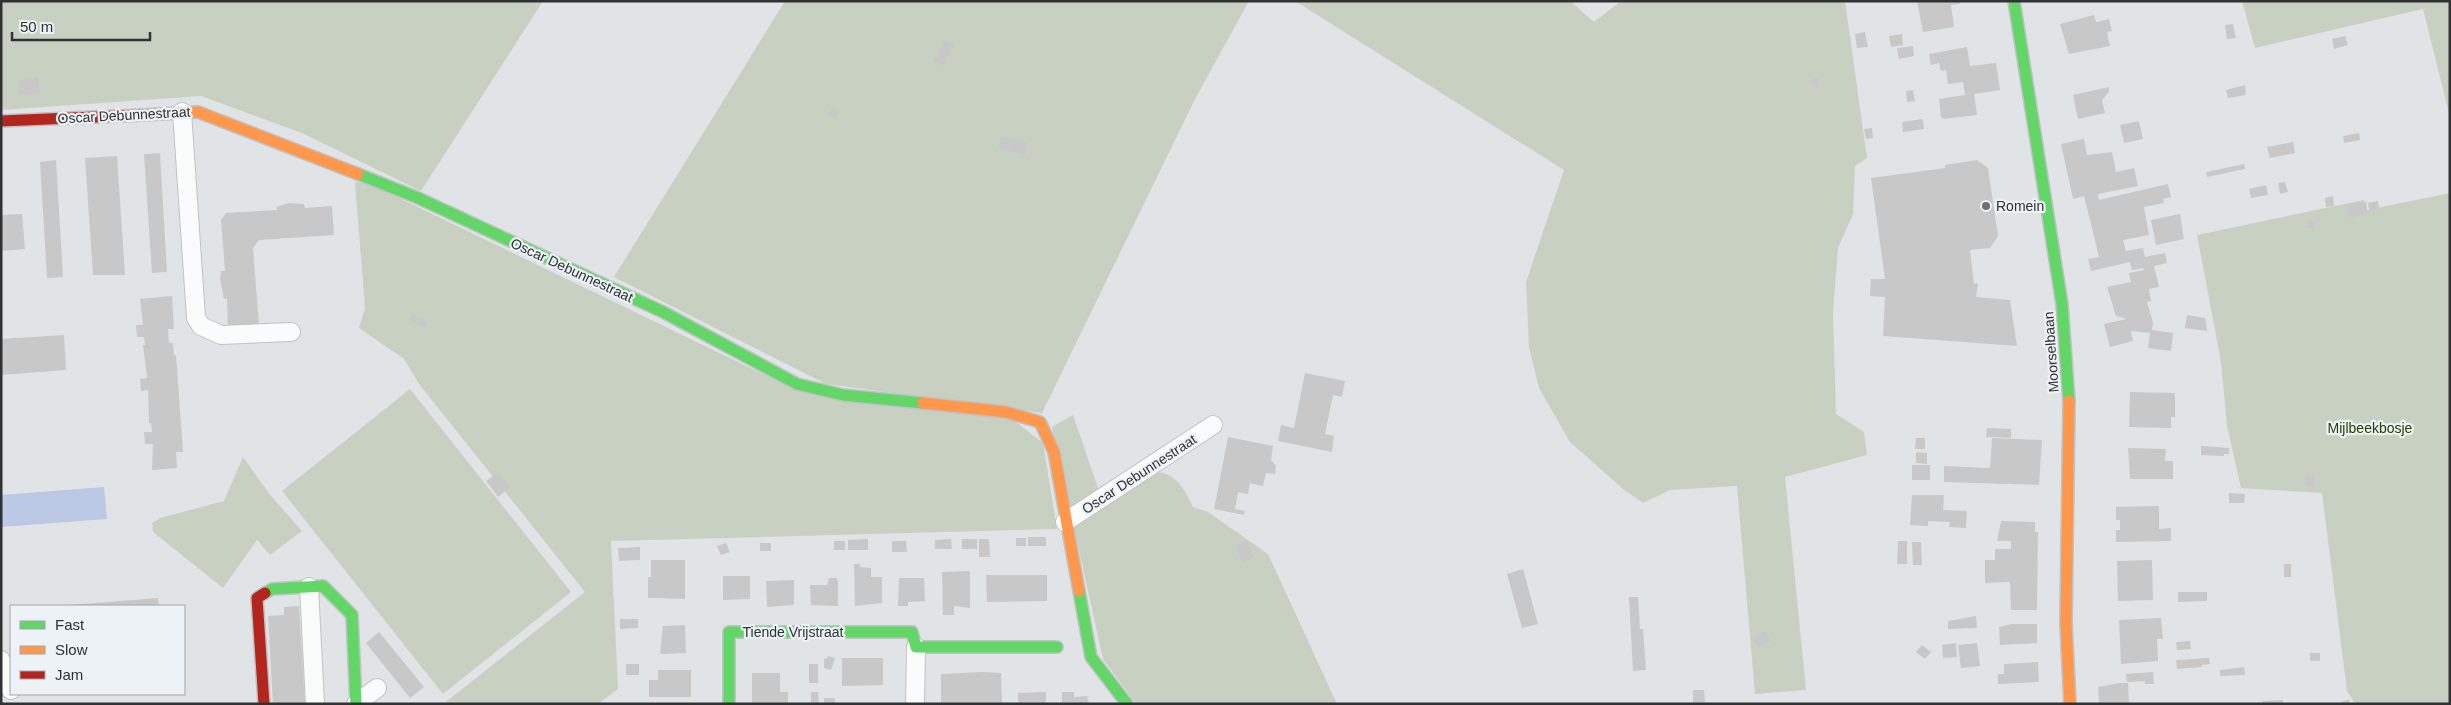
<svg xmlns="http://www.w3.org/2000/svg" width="2451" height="705" viewBox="0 0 2451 705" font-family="Arial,sans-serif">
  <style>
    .green { fill: #c8d1c1 }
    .water { fill: #bcc9e5 }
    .building { fill: #c8c8c9 }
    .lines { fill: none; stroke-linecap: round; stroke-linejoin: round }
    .street-casing { stroke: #c0c2c5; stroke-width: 20 }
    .fast-casing { stroke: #c0c2c5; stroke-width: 14 }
    .slow-casing { stroke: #c0c2c5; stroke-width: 14 }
    .jam-casing { stroke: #c0c2c5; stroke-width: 14 }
    .street { stroke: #fafbfb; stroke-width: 18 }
    .fast { stroke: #63d668; stroke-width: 11 }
    .slow { stroke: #ff974d; stroke-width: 11 }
    .jam { stroke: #b3261e; stroke-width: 11 }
    .poi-dot { fill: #6e7073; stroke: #ecf2f6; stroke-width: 2 }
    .labels { text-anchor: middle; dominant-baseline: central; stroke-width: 4.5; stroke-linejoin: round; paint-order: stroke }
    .street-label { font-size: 14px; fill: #303234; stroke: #ecf2f6 }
    .poi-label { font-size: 14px; fill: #303234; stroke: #ecf2f6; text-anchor: start }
    .park-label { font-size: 14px; fill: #293e00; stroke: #ecf2f6 }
  </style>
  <rect width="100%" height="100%" fill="#e1e4e7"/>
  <path class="green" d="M1,1H543L421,191L302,133L201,96L1,110Z
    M785,1H1249L1195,99L1042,413L826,384L614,277Z
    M1295,1H1570L1594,22L1621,1H1845L1867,158L1855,166L1853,214L1838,248L1833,311L1836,414L1864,432L1867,455L1785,477L1806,690L1755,694L1737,486L1670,490L1643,503L1623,489L1570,442L1539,388L1529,347L1526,282L1564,170Z
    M2242,1H2450V117L2423,9L2255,48Z
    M362,180L798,391L1011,418L1043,443L1057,529L611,541L618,689L598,704H443L585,592L419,384L404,359L359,328L365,308L355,183Z
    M2450,193V704H2355L2347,691L2322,493L2241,488L2227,426L2221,362L2197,235L2364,200L2367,210Z
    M410,389L571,592L443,694L282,491Z
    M1073,415L1098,488L1124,472L1131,475C1166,467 1178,474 1193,507L1208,512L1268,554L1337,704H1136L1103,659L1052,427Z
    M243,457L271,496L302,531L270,555L257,540L223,588L153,532L152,523L160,518L224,501Z"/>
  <path class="water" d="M104,487L107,519L1,527V495Z"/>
  <path class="building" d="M1917,1H1959L1960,4L1951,5L1954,27L1923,32Z
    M2094,15L2096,22L2109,19L2112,31L2107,32L2110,46L2069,54L2060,24Z
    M2233,24L2236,38L2227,39L2225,25Z
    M1865,32L1868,47L1857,48L1855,34Z
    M1902,34L1903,45L1891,47L1889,36Z
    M2345,36L2348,45L2334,49L2332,39Z
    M945,40L954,45L943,66L934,61Z
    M1913,46L1914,56L1899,59L1897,48Z
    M1967,47L1970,66L1996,63L2000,90L1974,94L1977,115L1944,119L1941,117L1939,99L1965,95L1963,82L1948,84L1946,70L1941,71L1939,63L1931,65L1929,54Z
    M38,77L40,93L20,95L18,80Z
    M1813,77L1820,79L1818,86L1811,84Z
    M2245,85L2246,95L2228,98L2226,90Z
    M2109,87V92L2102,100L2105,113L2078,119L2073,95Z
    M1913,90L1915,101L1907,102L1906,91Z
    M832,107L840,112L835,119L827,115Z
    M1923,119L1924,129L1903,132L1902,122Z
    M2139,121L2143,139L2124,143L2120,125Z
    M1872,128L1873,138L1866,139L1864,129Z
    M2359,133L2360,140L2344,143L2343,136Z
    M1001,136L1028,143L1025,155L998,148Z
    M2084,139L2087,155L2112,152L2116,172L2134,168L2138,186L2098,194L2099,200L2168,184L2171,197L2163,199L2164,203L2144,207L2149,235L2123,240L2126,251L2143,248L2145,257L2165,253L2167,263L2154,266L2159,287L2149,289L2151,301L2147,302L2153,322L2152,330L2173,333L2171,351L2148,348L2150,333L2131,331L2133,341L2110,347L2104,324L2127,319L2116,316L2107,287L2131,282L2129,273L2144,270L2143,268L2132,270L2130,262L2091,271L2088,259L2099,257L2093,232L2084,196L2073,199L2061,144Z
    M2293,142L2295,153L2270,158L2267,147Z
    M160,153L167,272L152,273L144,154Z
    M117,156L125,275H93L85,158Z
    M56,160L63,277L47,278L40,162Z
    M1977,160L1988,168L1998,236L1990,248L1970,250L1974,284L1978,283L1976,297L2010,300L2017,346L1883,336L1885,297L1870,296L1871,279H1885L1871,178L1945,168V165Z
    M2244,164L2245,169L2207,177L2206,172Z
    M2285,182L2288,192L2280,194L2278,183Z
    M2266,185L2268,195L2251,198L2249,189Z
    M2333,196L2334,206L2326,207L2325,198Z
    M2378,201L2379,209L2369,211L2368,203Z
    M2366,202L2368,214L2350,218L2348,206Z
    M289,203L304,204L305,208L332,206L334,235L259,240L253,248L259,324L228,326L227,298L224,299L220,279L221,271H225L221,220L226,213L277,210L276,207Z
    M22,214L25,249L1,251V215Z
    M2180,214L2184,239L2156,245L2151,220Z
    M2309,220L2316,222L2314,229L2307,227Z
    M172,296L174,329H168L169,343H173L174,355H176L183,452H176L177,468L152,470L153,444H145L144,432H152L151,423H149L148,390L141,391L140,379L147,378L143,345H145L144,337H137L136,325H143L140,299Z
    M413,314L427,322L424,328L410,320Z
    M2187,315L2205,318L2207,331L2185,328Z
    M64,335L66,370L1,375V339Z
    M1305,373L1345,381L1342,397L1333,395L1325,434L1334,436L1332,452L1278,441L1281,425L1294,428Z
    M2130,392L2175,393V417H2171V428L2129,427Z
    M1987,428L2011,429V438L1986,437Z
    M1228,437L1273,446L1271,460L1276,466L1275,474L1266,473L1263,486L1250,483L1248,494L1238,492L1235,509L1245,511L1244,515L1214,509Z
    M1916,438H1925V449H1915Z
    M1992,438L2042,440L2039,485L1944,482V466L1990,468Z
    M2201,446L2229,448V454H2224V456L2201,455Z
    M2128,448L2166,449L2165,461H2173V479H2130Z
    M1916,452L1927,453V464L1916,463Z
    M1912,465H1930V480H1912Z
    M498,472L510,487L498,497L486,481Z
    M2306,476H2315V487H2306Z
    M2229,493L2245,494L2244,503H2229Z
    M1912,495H1944L1943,510L1967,511L1966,528L1949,527L1950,522L1928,521V526L1910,525Z
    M2159,506V529L2171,528V541L2116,542V530H2120V520H2116V507Z
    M2001,521L2035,522V532H2038L2037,610H2011L2010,582L1985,583V560H1995V549H2011V541H1997Z
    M1028,537H1046V546H1028Z
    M1016,538H1026V546H1016Z
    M868,539V550H848V540Z
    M951,539L952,549H935V540Z
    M962,539H977V549H962Z
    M979,539H989L990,557H979Z
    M834,541H845V550H834Z
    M892,541H906L907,552H892Z
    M1246,541L1254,557L1242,562L1235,546Z
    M1898,541H1907V564H1897Z
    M1912,542H1921L1922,565H1913Z
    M726,543L730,552L721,555L717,546Z
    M760,543H771V551H760Z
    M640,547V560L619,561L618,548Z
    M651,560H685V599L648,598V577H651Z
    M2152,560L2153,600L2118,601L2117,561Z
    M854,564H860V567L871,568V577H882V603L855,606Z
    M2284,564H2291V577H2284Z
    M1523,569L1538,624L1522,628L1507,574Z
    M970,571V608L954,606V615H943L942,572Z
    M986,575H1047V601L987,602Z
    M723,576H750V599L723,600Z
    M829,578H836L838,581V606L811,605L810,585H827Z
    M899,578H924L925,601L908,602V606H898Z
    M794,580V605L767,607L766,581Z
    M2178,592H2207V601L2178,602Z
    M1629,597H1638L1640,629H1643L1646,670L1633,671Z
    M158,598L159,606H69V605Z
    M299,606L305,704H273L268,616L284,615V607Z
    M1976,616L1977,628L1948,629V621Z
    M2161,618L2163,639H2157L2158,661L2121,664L2119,620Z
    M620,619H638V628L620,629Z
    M2012,624H2037V643L2000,645L1999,627Z
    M685,625L686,653L660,654L663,626Z
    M1765,631L1771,641L1758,648L1753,639Z
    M379,632L424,687L410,698L366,643Z
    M2190,641L2191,649L2177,650L2176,642Z
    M1956,643L1957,657L1943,658L1942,645Z
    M1977,643L1980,666L1961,668L1958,645Z
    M1922,645L1931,652L1925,659L1916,652Z
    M2310,653H2320V661H2310Z
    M828,656L835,658L831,670L824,668V658L826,659Z
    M842,658H883V685L842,686Z
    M2209,658L2210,664L2202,665V667L2177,669L2176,660Z
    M2038,662L2039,682L1998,684V674H2004V664Z
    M626,664H639V675H626Z
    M809,664H818V683H809Z
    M2244,667L2245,675L2220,676V670Z
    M658,670H691V697H649V680H658Z
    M982,672L1001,673L1002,704L941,703V674Z
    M2153,672L2154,684H2145V681L2127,682L2126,674Z
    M752,673H780V692H788V704H752Z
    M2120,683H2128L2129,704H2099L2098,687Z
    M1693,690H1704L1705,704H1693Z
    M811,692H818L819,703H811Z
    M1046,692V704H1018V693Z
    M1062,692H1074V697L1087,696L1089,704H1062Z
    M824,698H835V704H824Z
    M2349,699L2350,704H2341V702Z
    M2283,700V704H2262V701Z"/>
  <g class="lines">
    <g class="street-casing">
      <path id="street" d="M182,112L196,318L201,326L221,335L291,332
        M1065,522L1213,425
        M309,587L315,704
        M1,660L11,690
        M356,704L377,688
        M915,704L916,647"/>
    </g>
    <g class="fast-casing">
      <path id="fast" d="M2014,1L2062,304L2069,401
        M358,174L416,197L663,312L797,384L843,395L923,403
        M1079,591L1091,657L1127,704
        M265,593L272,589L323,586L352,615L356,704
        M729,704V632H912L916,647H1057"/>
    </g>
    <g class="slow-casing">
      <path id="slow" d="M142,115L198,112L358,174
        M2069,401L2066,624L2070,704
        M923,403L1006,412L1040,422L1054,452L1079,591"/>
    </g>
    <g class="jam-casing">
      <path id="jam" d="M1,121L142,115
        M264,704L257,598L265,593"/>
    </g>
    <use href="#street" class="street"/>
    <use href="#fast" class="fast"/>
    <use href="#slow" class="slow"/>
    <use href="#jam" class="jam"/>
  </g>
  <circle class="poi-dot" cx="1986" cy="206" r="5"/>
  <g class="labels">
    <g class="street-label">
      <text transform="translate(124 115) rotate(-3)">Oscar Debunnestraat</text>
      <text transform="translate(572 270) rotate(25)">Oscar Debunnestraat</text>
      <text transform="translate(2051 352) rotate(-94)">Moorselbaan</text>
      <text transform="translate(1139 474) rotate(-33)">Oscar Debunnestraat</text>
      <text x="793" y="632">Tiende Vrijstraat</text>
    </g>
    <g class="poi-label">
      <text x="1996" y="206">Romein</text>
    </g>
    <g class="park-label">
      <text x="2370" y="428">Mijlbeekbosje</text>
    </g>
  </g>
  <rect width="2451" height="705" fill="none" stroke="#303234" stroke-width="5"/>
  <rect x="10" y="605" width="175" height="90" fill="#ecf2f6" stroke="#a1a5a8"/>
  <rect x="20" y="621" width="25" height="8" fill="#63d668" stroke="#a1a5a8"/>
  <text x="55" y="630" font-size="15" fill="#303234">Fast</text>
  <rect x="20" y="646" width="25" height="8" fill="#ff974d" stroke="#a1a5a8"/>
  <text x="55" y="655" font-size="15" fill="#303234">Slow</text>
  <rect x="20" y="671" width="25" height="8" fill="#b3261e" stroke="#a1a5a8"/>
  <text x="55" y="680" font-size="15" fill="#303234">Jam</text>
  <path d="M12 32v8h138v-8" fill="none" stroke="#303234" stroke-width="2.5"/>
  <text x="20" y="32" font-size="15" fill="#303234" stroke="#ecf2f6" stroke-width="4" paint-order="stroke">50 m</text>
</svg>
